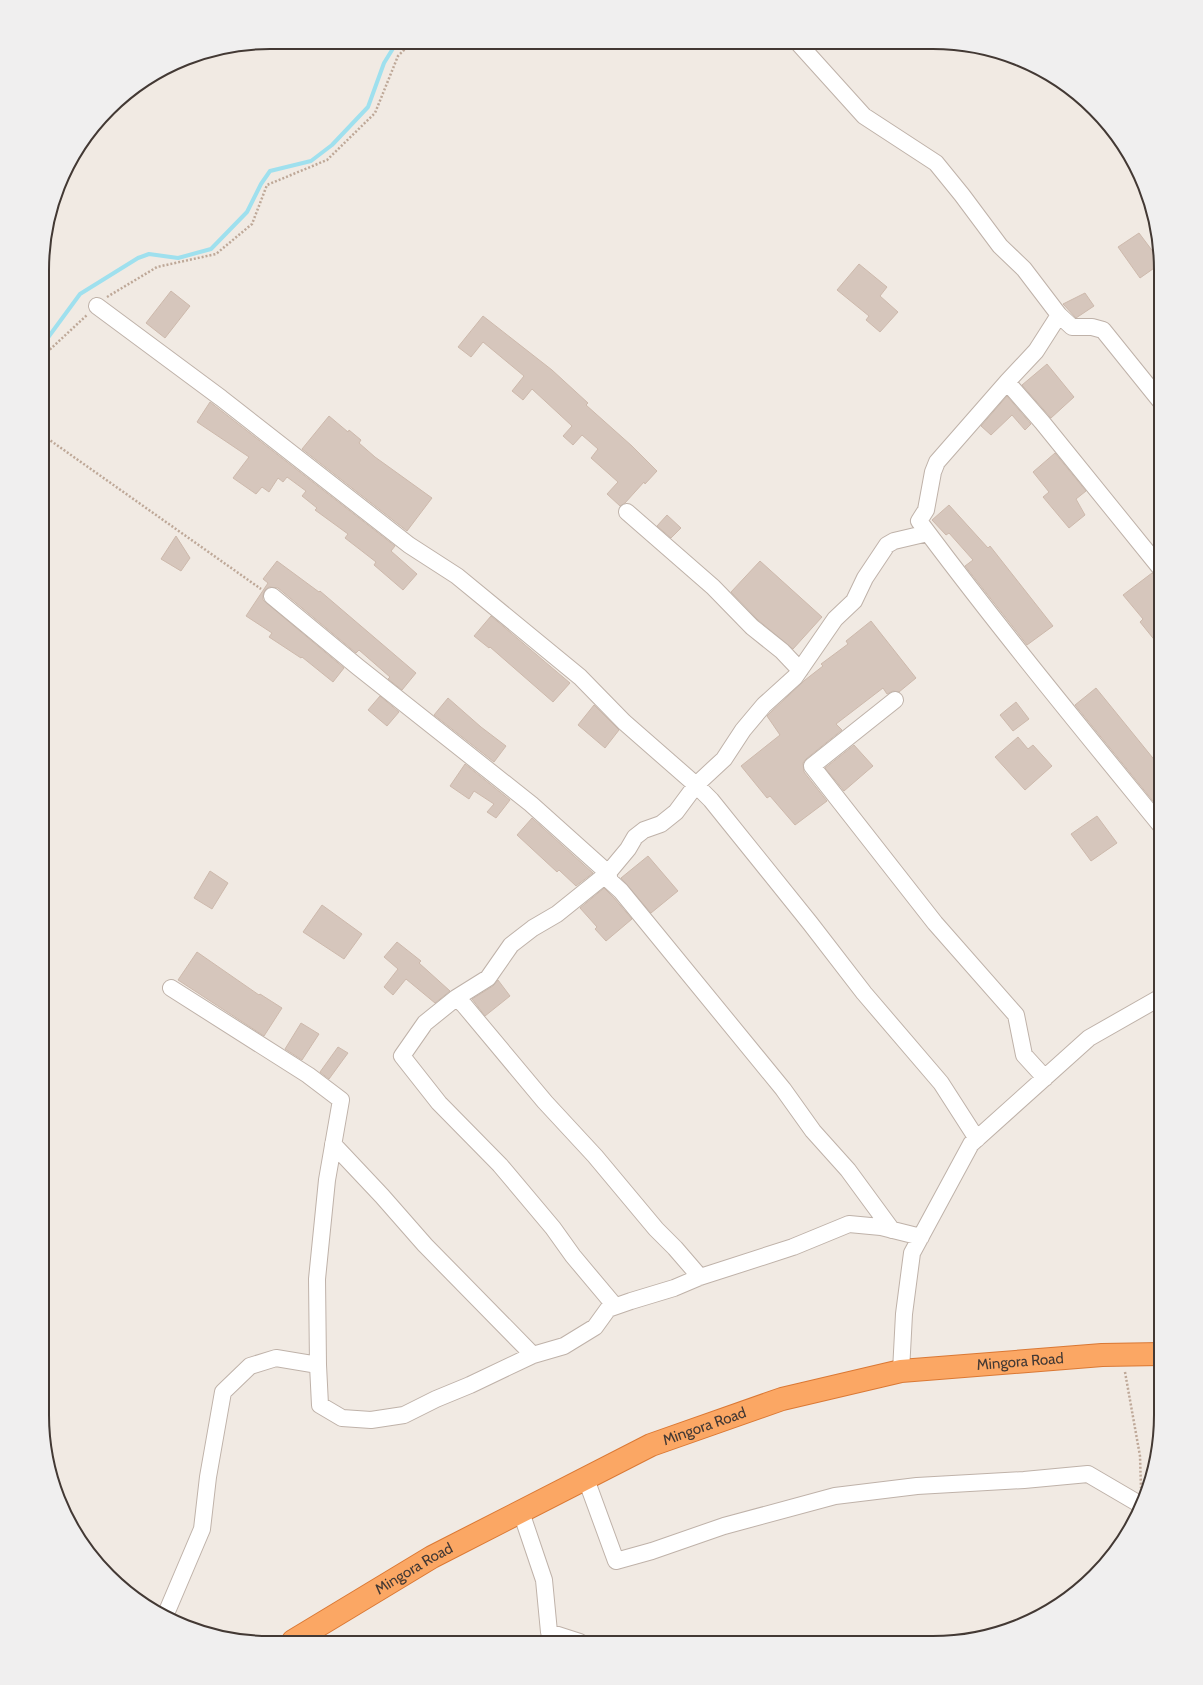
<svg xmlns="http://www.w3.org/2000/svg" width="1203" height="1685" viewBox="0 0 1203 1685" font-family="Cabin,sans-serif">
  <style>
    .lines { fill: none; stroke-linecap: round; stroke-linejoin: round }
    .stream { stroke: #9fe0ee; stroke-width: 4 }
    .building { fill: #d6c6bc; stroke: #cdb9ac }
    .minor-casing { stroke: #bfb2a9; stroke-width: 18 }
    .highway-casing { stroke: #da7834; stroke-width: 24 }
    .path { stroke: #bea898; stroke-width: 2.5; stroke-dasharray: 2 2; stroke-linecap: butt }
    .minor { stroke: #fff; stroke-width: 16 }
    .highway { stroke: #fba764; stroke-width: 22 }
    .labels { text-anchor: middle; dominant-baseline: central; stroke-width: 4; stroke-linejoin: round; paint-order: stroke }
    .street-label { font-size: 15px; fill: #433934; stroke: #fff }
    .rim { fill: none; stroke: #433934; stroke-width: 2 }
  </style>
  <rect width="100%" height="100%" fill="#f1eae3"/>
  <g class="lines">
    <path class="stream" d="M44,343L80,294L138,258L149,254L178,258L211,249L247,212L261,184L270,171L311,161L332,145L368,107L384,63L397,42"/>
  </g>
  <path class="building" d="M1139,233L1160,261V264L1140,278L1118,247Z
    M859,264L887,287L880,296L898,312L880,332L866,320L869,316L837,290Z
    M171,291L190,306L165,338L146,323Z
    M1085,293L1094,306L1076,318L1063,304Z
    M483,316L552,370L588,403L586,405L632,446L657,471L645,484L644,482L625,503L620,506L607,494L618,482L591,458L598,449L582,435L573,445L563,436L572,426L532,389L523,400L512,391L524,376L483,342L471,357L458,347Z
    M1047,364L1074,397L1051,418L1022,385Z
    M1007,396L1031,424L1025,430L1012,415L991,435L981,426Z
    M210,402L395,546L391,551L417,574L403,590L374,565L376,562L345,538L348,534L315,510L317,508L302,496L306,491L287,477L283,482L278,478L269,492L262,487L256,494L233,478L249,457L197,422Z
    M329,416L348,432L349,430L361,440L359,443L375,457L432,498L407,531L302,449Z
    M1055,453L1086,491L1076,499L1085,515L1069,528L1043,497L1049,492L1033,472Z
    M949,505L988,548L990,546L1053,626L1027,645L965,566L973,560L949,533L946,535L932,520Z
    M667,515L681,528L671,538L657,526Z
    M176,536L190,558L181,571L161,559Z
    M277,561L319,592L320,591L416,673L402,690L388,679L390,677L359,650L356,653L278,588L269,587L265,590L263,595V600L344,668L333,682L302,657L301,658L269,637L272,633L246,616L268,583L263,579Z
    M760,561L822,617L793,649L758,620L731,592Z
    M1152,573L1157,578H1161V648L1140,622L1143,619L1123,595Z
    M491,616L570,683L553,702L490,647L489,648L474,636Z
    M871,621L916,678L899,692L893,691L887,694L883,688L836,724L842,730L806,759L803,763L804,772L827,801L795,825L770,796L767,798L741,766L780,735L767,716L771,712L805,680L823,666L821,664L848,644L846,641Z
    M1096,688L1161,768V811L1075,705Z
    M380,696L399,712L387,726L368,710Z
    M448,698L481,727L506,746L494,762L434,715Z
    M1016,702L1029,719L1013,731L1000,715Z
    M594,705L619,730L605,748L578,725Z
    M1018,737L1028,749L1033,745L1052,766L1025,790L995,757Z
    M854,745L873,766L844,791L825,768Z
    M465,764L510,800L496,818L487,812L494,804L474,791L469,799L450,786Z
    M1097,816L1117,843L1091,861L1071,834Z
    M532,818L593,873L576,886L559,870L557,872L517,835Z
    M648,856L678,891L651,913L621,878Z
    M210,871L228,883L212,909L194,898Z
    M604,888L614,898L632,919L606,941L595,929L597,927L580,908Z
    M322,905L362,934L344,959L303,932Z
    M397,942L421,961L419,963L450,991L435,1003L406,979L393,995L384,987L398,969L384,957Z
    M197,952L259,995L260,994L282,1008L264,1036L178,980Z
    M498,980L510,996L485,1016L472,999L493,986Z
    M301,1023L319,1034L302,1060L285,1049Z
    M338,1047L348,1053L329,1079L320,1072Z"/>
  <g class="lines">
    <g class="minor-casing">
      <path id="minor" d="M799,44L864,116L936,163L962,195L1000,246L1024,269L1059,315L1036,351L1007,382L1042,422L1161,569
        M97,306L221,398L409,545L457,576L580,677L624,722L696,785L711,800L810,923L864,993L941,1083L977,1139
        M1059,315L1072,327H1092L1103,330L1161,402
        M627,512L713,587L752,627L782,651L800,670
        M928,533L919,521L926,510L933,472L937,462L1007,382
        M272,596L358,667L531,804L608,873L610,881L621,891L783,1089L813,1131L848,1170L892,1230
        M895,700L812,766L935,923L1016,1015L1024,1055L1045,1078
        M171,988L308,1075L341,1100L327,1180L317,1279L318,1365L320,1405L342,1418L371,1420L404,1415L436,1399L470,1385L533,1355L564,1346L595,1327L608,1309L631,1301L674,1288L700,1277L793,1247L849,1224L881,1227L921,1237
        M456,998L488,978L511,945L533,928L557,914L608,873L628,849L635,837L644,830L661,824L676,812L696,785L724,759L743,730L764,705L795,677L835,619L854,601L865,578L887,545L894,541L928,533C1003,633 1082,729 1161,826
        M333,1144L382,1196L425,1245L533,1355
        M615,1306L573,1256L553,1228L500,1165L439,1103L402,1056L425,1023L456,998L464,1005L545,1102L595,1156L656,1229L675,1248L700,1277
        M901,1371L904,1314L912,1253L971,1144L1089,1038L1161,997
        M586,1479L616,1561L652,1551L724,1526L835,1496L917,1486L1024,1480L1088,1474L1141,1505
        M521,1512L544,1580L549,1632L580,1642
        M168,1609L202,1529L208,1477L223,1392L250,1366L276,1358L318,1365"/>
    </g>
    <g class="highway-casing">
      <g id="highway">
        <path id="s1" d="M293,1641L432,1557L651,1445L782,1399L901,1371L1102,1355L1161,1354"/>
      </g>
    </g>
    <path class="path" d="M107,297L157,267L216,254L252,224L267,185L327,160L375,113L398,56L412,42
      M44,355L87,315
      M44,436L261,589
      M1125,1372L1140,1456L1141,1488"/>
    <use href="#minor" class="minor"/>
    <use href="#highway" class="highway"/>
  </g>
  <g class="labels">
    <g class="street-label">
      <text stroke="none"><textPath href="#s1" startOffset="789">Mingora Road</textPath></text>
      <text stroke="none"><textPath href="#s1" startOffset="465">Mingora Road</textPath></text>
      <text stroke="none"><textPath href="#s1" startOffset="141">Mingora Road</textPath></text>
    </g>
  </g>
  <path d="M0 0H1203V1685H0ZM270 49H933A221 221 0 0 1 1154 270V1415A221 221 0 0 1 933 1636H270A221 221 0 0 1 49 1415V270A221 221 0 0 1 270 49Z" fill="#f0efef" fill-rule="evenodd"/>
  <path class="rim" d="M270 49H933A221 221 0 0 1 1154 270V1415A221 221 0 0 1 933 1636H270A221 221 0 0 1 49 1415V270A221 221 0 0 1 270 49Z"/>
</svg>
